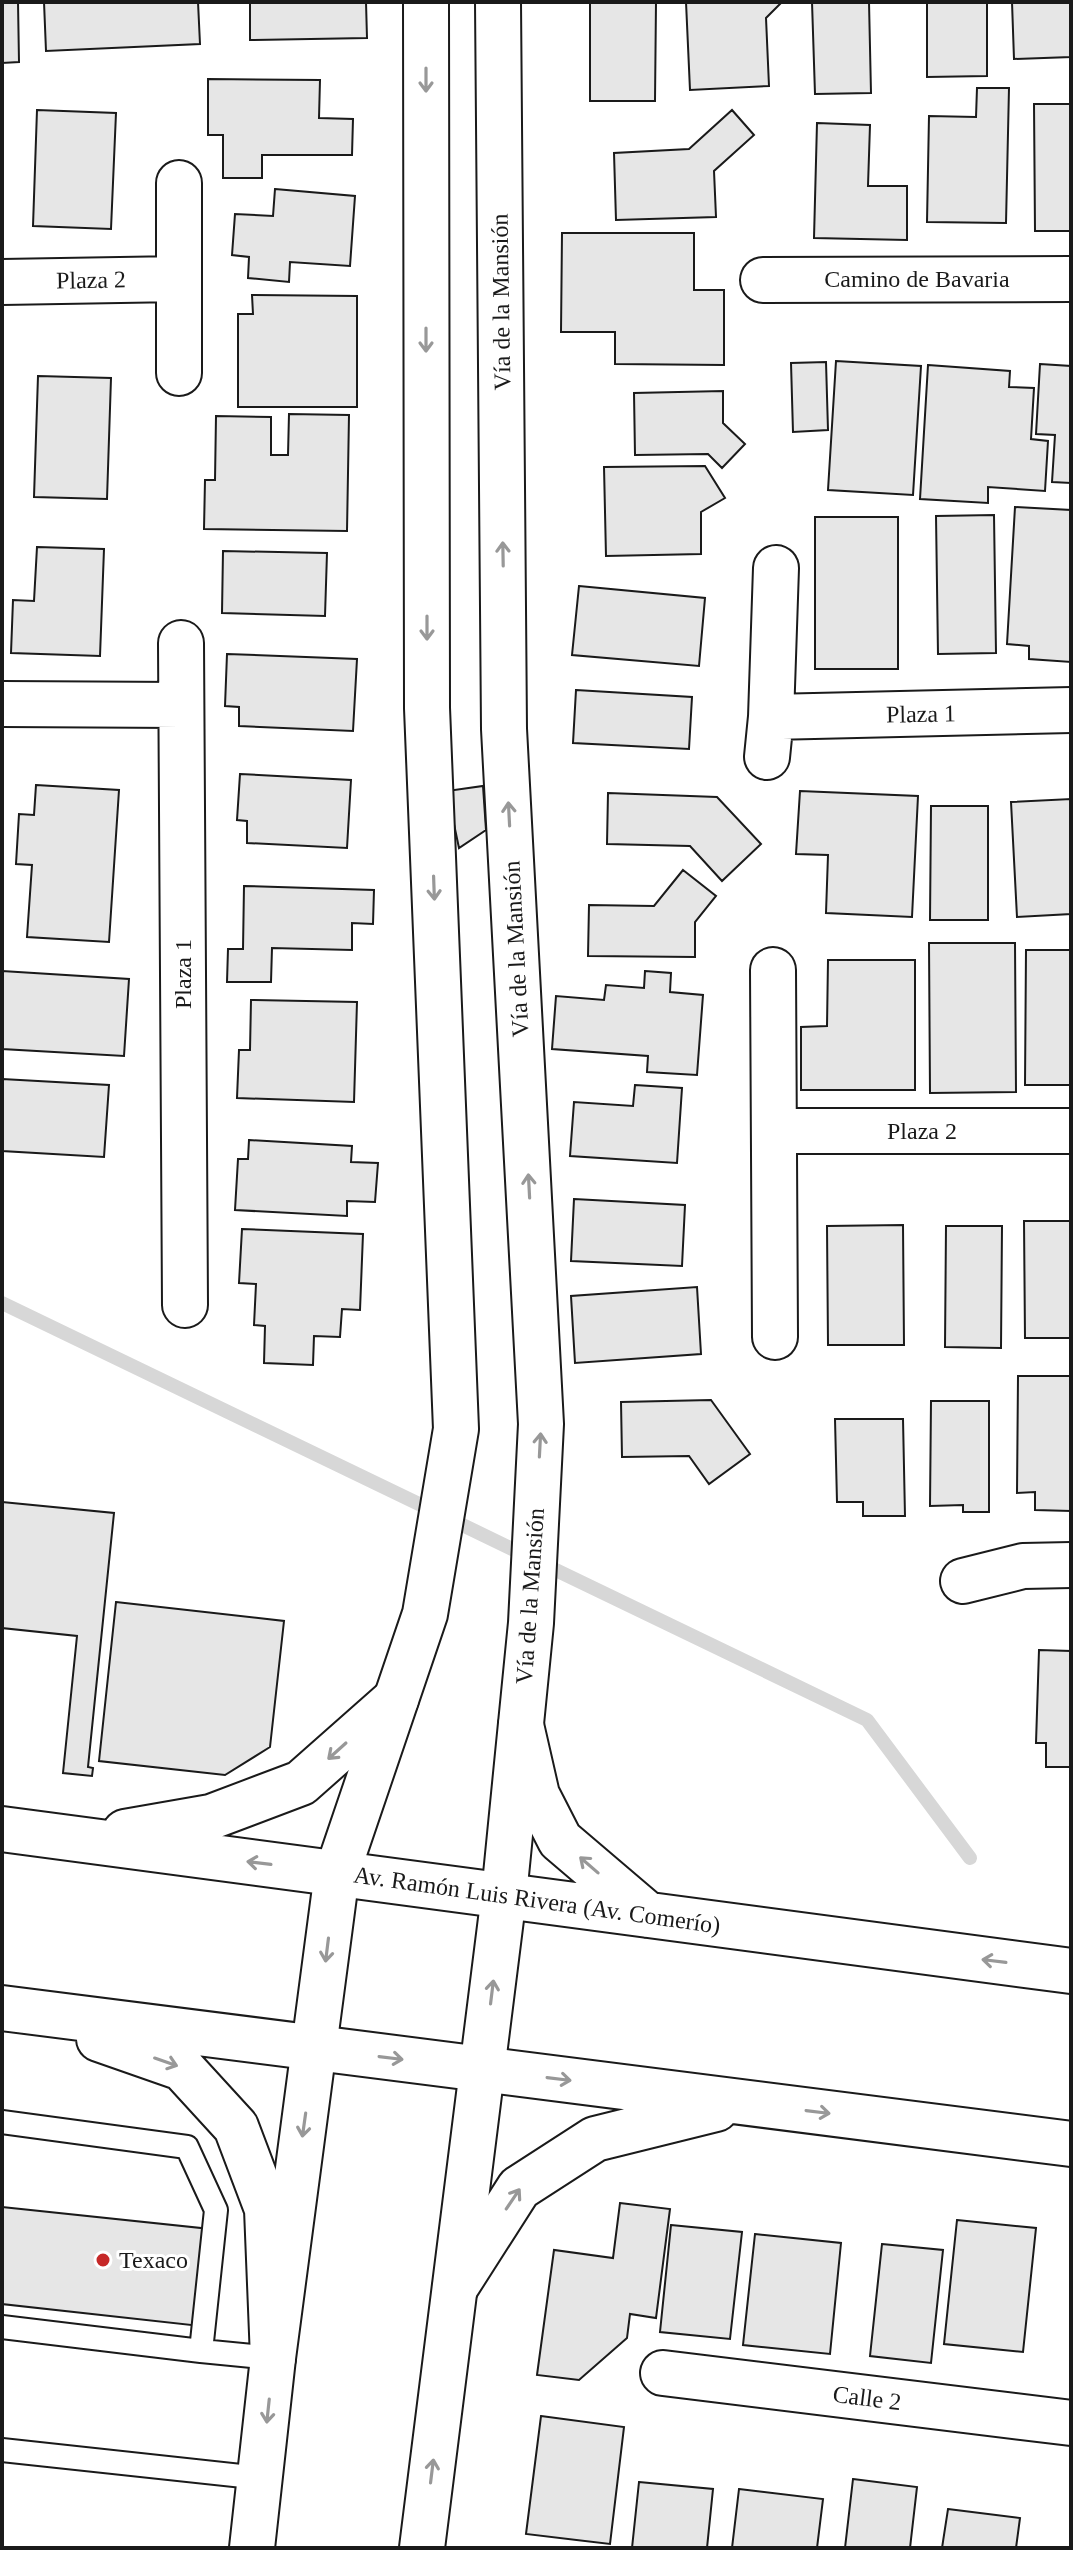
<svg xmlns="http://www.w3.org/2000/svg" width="1073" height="2550" viewBox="0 0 1073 2550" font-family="Georgia,serif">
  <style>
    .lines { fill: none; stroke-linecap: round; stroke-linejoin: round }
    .stream { stroke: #d7d7d7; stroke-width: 14 }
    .building { fill: #e6e6e6; stroke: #1a1a1a; stroke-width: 2 }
    .lane-casing { stroke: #1a1a1a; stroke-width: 26 }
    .street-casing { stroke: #1a1a1a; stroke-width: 48 }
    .secondary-casing { stroke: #1a1a1a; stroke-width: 48 }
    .primary-casing { stroke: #1a1a1a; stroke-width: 48 }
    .lane { stroke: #fff; stroke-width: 22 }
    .street { stroke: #fff; stroke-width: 44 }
    .secondary { stroke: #fff; stroke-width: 44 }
    .primary { stroke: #fff; stroke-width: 44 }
    .oneway { stroke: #989898 }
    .poi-dot { fill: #c62828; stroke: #fff; stroke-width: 3 }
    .labels { text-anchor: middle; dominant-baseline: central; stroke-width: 6; stroke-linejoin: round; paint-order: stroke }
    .street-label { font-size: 24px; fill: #1a1a1a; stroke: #fff }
    .poi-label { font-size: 24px; fill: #1a1a1a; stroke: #fff; text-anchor: start }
  </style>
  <rect width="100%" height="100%" fill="#fff"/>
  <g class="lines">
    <path class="stream" d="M2,1303L867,1720L970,1858"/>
  </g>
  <path class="building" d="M2,2H18L19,62L2,63Z
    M44,2H198L200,44L46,51Z
    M250,2H366L367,38L250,40Z
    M590,2H656L655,101H590Z
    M686,2H782L766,18L769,86L690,90Z
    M812,2H869L871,93L815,94Z
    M927,2H987V76L927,77Z
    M1012,2H1071V57L1014,59Z
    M208,79L320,80L319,118L353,119L352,155H262V178H223V135H208Z
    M977,88H1009L1006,223L927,222L929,116L976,117Z
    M1034,104H1071V231H1035Z
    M37,110L116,113L111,229L33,226Z
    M732,110L754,135L714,171L716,217L616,220L614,153L689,149Z
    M817,123L870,125L868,186H907V240L814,238Z
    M275,189L355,196L350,266L290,262L289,282L248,278L249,257L232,255L235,214L273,216Z
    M562,233H694V290H724V365L615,364V332H561Z
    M252,295L357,296V407H238V314H253Z
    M836,361L921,366L913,495L828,490Z
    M826,362L828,430L793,432L791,363Z
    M1040,364L1071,366V483L1052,482L1055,435L1036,434Z
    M928,365L1010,371L1009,387L1034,388L1031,439L1048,441L1045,491L988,487V503L920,499Z
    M38,376L111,378L107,499L34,497Z
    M723,391V423L745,444L722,468L708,454L635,455L634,393Z
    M289,414L349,415L347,531L204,529L205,480H215L216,416L271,417V455H288Z
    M705,466L725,498L701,512V554L606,556L604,467Z
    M1015,507L1071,510V662L1029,659V646L1007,644Z
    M994,515L996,653L938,654L936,516Z
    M815,517H898V669H815Z
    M37,547L104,549L100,656L11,653L13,600L34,601Z
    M223,551L327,553L325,616L222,613Z
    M579,586L705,598L699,666L572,655Z
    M227,654L357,659L353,731L239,726V707L225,706Z
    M576,690L692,697L689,749L573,743Z
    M240,774L351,780L347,848L247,843V821L237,820Z
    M36,785L119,790L109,942L27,937L32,865L16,864L19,814L34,815Z
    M483,786L486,830L459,848L447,791Z
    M800,791L918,796L912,917L826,913L828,855L796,854Z
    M608,793L717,797L761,844L722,881L690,846L607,844Z
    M1071,799V914L1017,917L1011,802Z
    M931,806H988V920H930Z
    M683,870L716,896L695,922V957L588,956L589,905L654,906Z
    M244,886L374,890L373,924L352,923V950L272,948L271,982H227L228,949H243Z
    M929,943H1015L1016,1092L930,1093Z
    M1026,950H1071V1085H1025Z
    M828,960H915V1090H801V1027L827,1026Z
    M2,971L129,979L124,1056L2,1049Z
    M645,971L671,973L670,992L703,995L697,1075L647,1072L648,1056L552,1049L556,996L604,1000L606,985L644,988Z
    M251,1000L357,1002L354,1102L237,1098L239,1050H250Z
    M2,1079L109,1085L104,1157L2,1151Z
    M635,1085L682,1088L677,1163L570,1156L574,1102L633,1106Z
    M249,1140L352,1146L351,1162L378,1163L375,1202L347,1201V1216L235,1210L238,1159H248Z
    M574,1199L685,1205L682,1266L571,1261Z
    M1024,1221H1071V1338H1025Z
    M903,1225L904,1345H828L827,1226Z
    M946,1226H1002L1001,1348L945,1347Z
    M242,1229L363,1234L360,1310L342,1309L340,1337L314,1336L313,1365L264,1363L265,1326L254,1325L256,1284L239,1283Z
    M697,1287L701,1354L575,1363L571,1296Z
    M1018,1376H1071V1511L1035,1510V1492L1017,1493Z
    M711,1400L750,1454L709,1484L689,1456L622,1457L621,1402Z
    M931,1401H989V1512H963V1505L930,1506Z
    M835,1419H903L905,1516H863V1502H837Z
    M2,1502L114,1513L88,1767L93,1768L92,1776L63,1773L77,1636L2,1628Z
    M116,1602L284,1621L270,1747L225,1775L99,1761Z
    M1039,1650L1071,1651V1767H1046V1743H1036Z
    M620,2203L670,2209L656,2318L630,2314L627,2338L579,2380L537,2375L554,2250L613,2258Z
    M2,2207L210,2229L200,2326L2,2304Z
    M957,2220L1036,2228L1023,2352L944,2344Z
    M671,2225L742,2232L730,2339L660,2332Z
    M755,2234L841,2243L830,2354L743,2345Z
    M882,2244L943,2250L931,2363L870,2356Z
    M541,2416L624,2427L610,2544L526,2534Z
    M853,2479L917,2487L910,2548H845Z
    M639,2482L713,2489L707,2548H632Z
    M739,2489L823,2499L817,2548H732Z
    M948,2509L1020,2518L1016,2548H942Z"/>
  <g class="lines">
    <g class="lane-casing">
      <path id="lane" d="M2,2122L187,2147L216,2210L201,2351L2,2327
        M201,2351L273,2358
        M2,2450L261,2478"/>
    </g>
    <g class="street-casing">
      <path id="street" d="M179,183V373
        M763,280L1071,279
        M2,282L179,279
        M181,643L185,1305
        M2,704L181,705
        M771,717L1071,710
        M767,757L771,717L776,568
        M773,970L775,1337
        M774,1131H1071
        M963,1581L1023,1566L1071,1565
        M663,2373L1071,2423"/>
    </g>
    <g class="secondary-casing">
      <path id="secondary" d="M252,2548L273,2358L337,1873L425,1614L456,1429L427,708L426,2
        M422,2548L504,1895L531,1623L541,1424L504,729L498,2"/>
    </g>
    <g class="primary-casing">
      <path id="primary" d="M521,1725L537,1795L560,1840L648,1915
        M2,1829L1071,1971
        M125,1832L211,1817L301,1783L396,1699
        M2,2008L1071,2144
        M99,2039L182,2068L236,2127L267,2209L273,2358
        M455,2288L519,2188L595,2139L716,2109"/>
    </g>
    <use href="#lane" class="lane"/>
    <use href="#street" class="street"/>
    <use href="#secondary" class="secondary"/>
    <use href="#primary" class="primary"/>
  </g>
  <defs><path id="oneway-shaft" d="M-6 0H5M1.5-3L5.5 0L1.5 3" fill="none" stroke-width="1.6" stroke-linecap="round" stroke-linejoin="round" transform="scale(2)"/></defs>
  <g class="oneway">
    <use href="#oneway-shaft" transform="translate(426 80) rotate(90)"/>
    <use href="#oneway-shaft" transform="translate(426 340) rotate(90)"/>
    <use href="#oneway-shaft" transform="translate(503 554) rotate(-91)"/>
    <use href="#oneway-shaft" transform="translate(427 628) rotate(90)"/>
    <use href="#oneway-shaft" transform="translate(509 814) rotate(-93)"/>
    <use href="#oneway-shaft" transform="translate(434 888) rotate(88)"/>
    <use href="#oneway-shaft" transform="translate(529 1186) rotate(-93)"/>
    <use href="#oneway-shaft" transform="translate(540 1445) rotate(-87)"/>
    <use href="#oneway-shaft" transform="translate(337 1751) rotate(138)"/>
    <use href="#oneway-shaft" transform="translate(259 1863) rotate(-173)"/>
    <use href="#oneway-shaft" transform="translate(589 1865) rotate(-139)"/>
    <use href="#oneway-shaft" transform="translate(327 1950) rotate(97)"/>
    <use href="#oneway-shaft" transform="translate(994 1961) rotate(-173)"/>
    <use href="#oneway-shaft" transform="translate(492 1992) rotate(-83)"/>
    <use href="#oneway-shaft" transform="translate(391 2058) rotate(7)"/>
    <use href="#oneway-shaft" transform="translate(166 2062) rotate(19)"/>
    <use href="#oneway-shaft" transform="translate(559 2079) rotate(7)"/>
    <use href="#oneway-shaft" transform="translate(818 2112) rotate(7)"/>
    <use href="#oneway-shaft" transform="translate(304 2125) rotate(98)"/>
    <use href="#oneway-shaft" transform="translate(513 2199) rotate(-56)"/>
    <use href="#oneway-shaft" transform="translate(268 2411) rotate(96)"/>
    <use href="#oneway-shaft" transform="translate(432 2471) rotate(-83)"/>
  </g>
  <circle class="poi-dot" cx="103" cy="2260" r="8"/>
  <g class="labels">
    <g class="street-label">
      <text x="917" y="279">Camino de Bavaria</text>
      <text transform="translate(91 280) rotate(-1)">Plaza 2</text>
      <text transform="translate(501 302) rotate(-91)">Vía de la Mansión</text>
      <text transform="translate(921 714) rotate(-1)">Plaza 1</text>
      <text transform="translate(516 949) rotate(-93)">Vía de la Mansión</text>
      <text transform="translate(183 974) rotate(-90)">Plaza 1</text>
      <text x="922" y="1131">Plaza 2</text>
      <text transform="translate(530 1596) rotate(-86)">Vía de la Mansión</text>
      <text transform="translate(537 1900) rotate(8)">Av. Ramón Luis Rivera (Av. Comerío)</text>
      <text transform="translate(867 2398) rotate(7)">Calle 2</text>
    </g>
    <g class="poi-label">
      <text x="119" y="2260">Texaco</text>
    </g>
  </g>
  <rect width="1073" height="2550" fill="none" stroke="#1a1a1a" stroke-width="8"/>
</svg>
